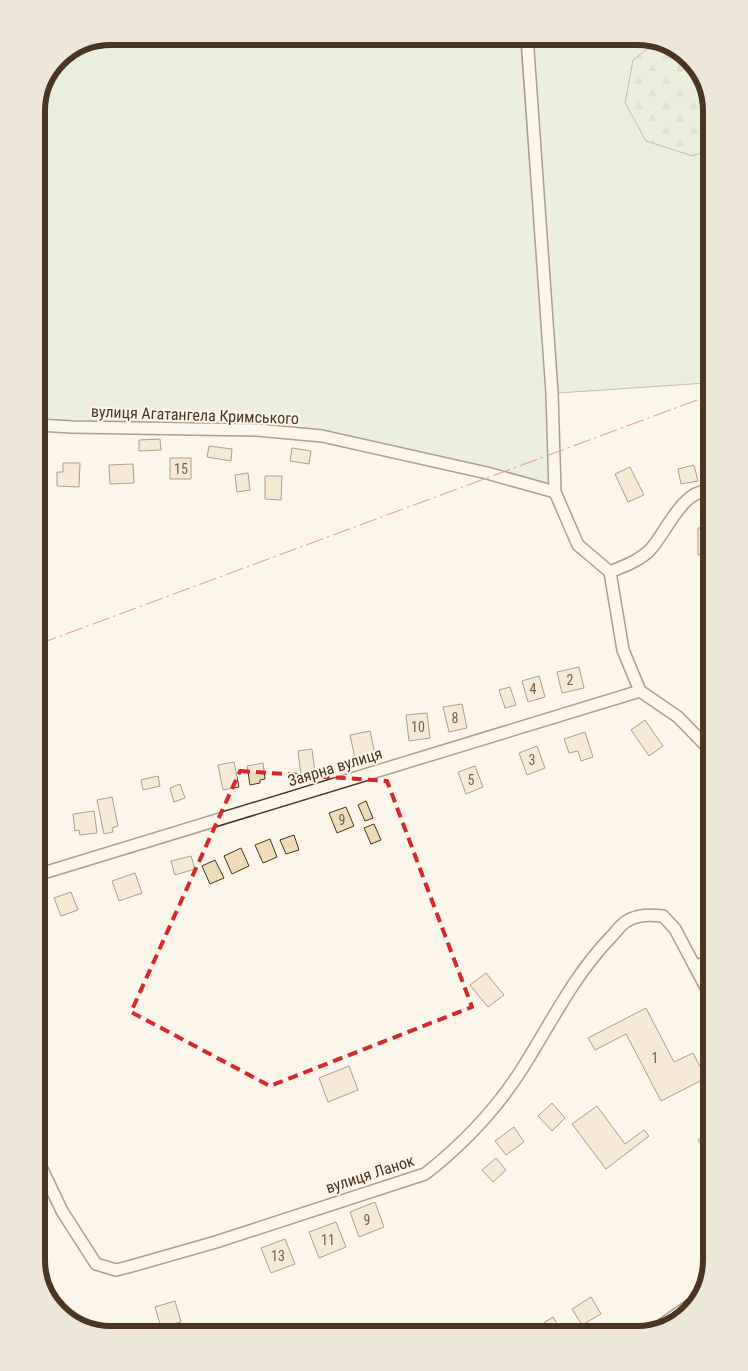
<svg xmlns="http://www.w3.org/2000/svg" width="748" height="1371" viewBox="0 0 748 1371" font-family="'Roboto Condensed',sans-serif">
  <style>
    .grass { fill: #dce7d0; stroke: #887966 }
    .forest { fill: url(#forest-firs); stroke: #887966 }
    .building { fill: #ecdcbc; stroke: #4a3520 }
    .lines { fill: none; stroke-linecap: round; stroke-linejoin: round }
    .street-casing { stroke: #4a3520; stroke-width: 14 }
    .street { stroke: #fbf6e9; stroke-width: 11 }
    .power { stroke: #c62828; stroke-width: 1; stroke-dasharray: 18 4 2.5 4; stroke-linecap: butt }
    .marked { fill: none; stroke: #d62828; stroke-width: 4; stroke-dasharray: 10 6; stroke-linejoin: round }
    .labels { text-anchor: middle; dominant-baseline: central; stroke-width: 4; stroke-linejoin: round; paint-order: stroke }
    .number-label { font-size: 14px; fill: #725f47 }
    .street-label { font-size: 16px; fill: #4a3520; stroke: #fbf6e9 }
    .rim { fill: none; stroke: #4a3520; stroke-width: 6 }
  </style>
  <defs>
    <pattern id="forest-firs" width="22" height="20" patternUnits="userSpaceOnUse" patternTransform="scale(1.25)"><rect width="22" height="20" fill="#dce7d0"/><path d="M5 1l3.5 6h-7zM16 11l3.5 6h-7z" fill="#bec7b2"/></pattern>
  </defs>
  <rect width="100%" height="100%" fill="#fbf6e9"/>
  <path class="grass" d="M111,36H520L547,395L549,486L322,432L38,421L36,106L58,58Z
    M533,36H642L679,49L706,82L707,383L558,393Z"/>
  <path class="forest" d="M657,41L679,49L706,82V151L693,156L646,141L625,103L633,60Z"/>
  <path class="building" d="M160,439L161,450L139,451V440Z
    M209,446L232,449L231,461L207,457Z
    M708,446V478H706L703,447Z
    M292,448L311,451L309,464L290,461Z
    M170,458H191V479H170Z
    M63,463H80L79,487L57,486V472H63Z
    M133,464L134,483L110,484L109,465Z
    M694,465L698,481L681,484L678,469Z
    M630,467L644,495L628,502L615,474Z
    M248,473L250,490L237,492L235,475Z
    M265,476H282L281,500L265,499Z
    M698,528H708V554L698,555Z
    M579,667L584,688L562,693L557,672Z
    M539,676L545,697L528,702L522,681Z
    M510,687L516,705L505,708L499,690Z
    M462,704L467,728L449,732L443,707Z
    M427,713L430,738L409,741L406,715Z
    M645,720L663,746L649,756L631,730Z
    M370,731L375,754L355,758L350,735Z
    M585,732L593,757L581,761L578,751L569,753L564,739Z
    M537,746L545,768L527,775L519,753Z
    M312,749L315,773L301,775L298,751Z
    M234,762L239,787L223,790L218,765Z
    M263,763L265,779L260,780V783L250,785L247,766Z
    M475,766L483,787L466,794L458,772Z
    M158,776L160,786L143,790L141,780Z
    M180,784L185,798L174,802L170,788Z
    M112,797L118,826L112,828L113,832L104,834L97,800Z
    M366,801L373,818L365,821L358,805Z
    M346,807L354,826L337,833L329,813Z
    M94,811L97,833L80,835L79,830L75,831L73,814Z
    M374,824L381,840L371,844L364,828Z
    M294,835L299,850L286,854L280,840Z
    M270,839L277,857L263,863L255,845Z
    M241,848L249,866L232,874L224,856Z
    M191,856L195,869L175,875L171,861Z
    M215,860L224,878L210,884L202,866Z
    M135,873L142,893L119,901L112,881Z
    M71,892L78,910L61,916L54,898Z
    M486,973L504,995L488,1007L470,985Z
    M646,1008L674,1062L693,1053L706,1078L661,1101L626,1034L595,1050L588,1038Z
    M349,1066L358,1090L328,1102L319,1078Z
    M552,1103L565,1118L552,1131L538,1116Z
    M597,1106L625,1144L644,1130L649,1136L606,1169L572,1124Z
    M514,1127L524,1142L506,1155L495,1141Z
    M711,1132V1153L708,1155L698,1140Z
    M496,1158L506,1170L493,1182L482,1170Z
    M375,1202L384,1227L359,1237L350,1212Z
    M712,1215V1234L702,1222Z
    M336,1222L346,1247L319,1258L309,1232Z
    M285,1239L295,1264L271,1273L261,1248Z
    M591,1297L601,1314L582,1325L572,1309Z
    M175,1301L181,1322L161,1327L155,1307Z
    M553,1317L561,1330H533Z"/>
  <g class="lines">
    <g class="street-casing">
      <path id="street" d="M527,36L552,393L555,492L578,545L610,572L623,650L640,691L678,717L709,749
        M38,425L72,427L257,430L322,436L487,473L555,492
        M610,572C624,566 639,561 650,550C666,533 682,490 708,491
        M40,874L640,691
        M695,967L710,960
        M41,1167L62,1211L96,1264L116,1270L128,1267L216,1242L425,1174C462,1145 494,1112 520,1072C549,1027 573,976 611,937C616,932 621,924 627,921C638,914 651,915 663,916L675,929L710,995
        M656,1329L700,1298"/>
    </g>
    <use href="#street" class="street"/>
    <path class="power" d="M39,644L708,396"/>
  </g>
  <path d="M0 0H748V1371H0ZM240,771L387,781L472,1007L270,1086L131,1012Z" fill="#fbf6e9" fill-opacity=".55" fill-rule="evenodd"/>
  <path class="marked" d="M240,771L387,781L472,1007L270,1086L131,1012Z"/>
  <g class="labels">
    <g class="number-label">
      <text x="181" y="469">15</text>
      <text x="570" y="680">2</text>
      <text x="533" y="689">4</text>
      <text x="455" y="718">8</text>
      <text x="418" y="727">10</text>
      <text x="532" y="760">3</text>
      <text x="471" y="780">5</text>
      <text x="342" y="820">9</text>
      <text x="655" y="1058">1</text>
      <text x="367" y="1220">9</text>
      <text x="328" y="1240">11</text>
      <text x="278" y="1256">13</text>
    </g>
    <g class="street-label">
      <text transform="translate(195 415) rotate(2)">вулиця Агатангела Кримського</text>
      <text transform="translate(335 767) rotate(-17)">Заярна вулиця</text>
      <text transform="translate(370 1174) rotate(-18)">вулиця Ланок</text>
    </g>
  </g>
  <path d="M0 0H748V1371H0ZM111 45H637A66 66 0 0 1 703 111V1260A66 66 0 0 1 637 1326H111A66 66 0 0 1 45 1260V111A66 66 0 0 1 111 45Z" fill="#ede7d9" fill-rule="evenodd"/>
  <path class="rim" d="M111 45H637A66 66 0 0 1 703 111V1260A66 66 0 0 1 637 1326H111A66 66 0 0 1 45 1260V111A66 66 0 0 1 111 45Z"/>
</svg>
